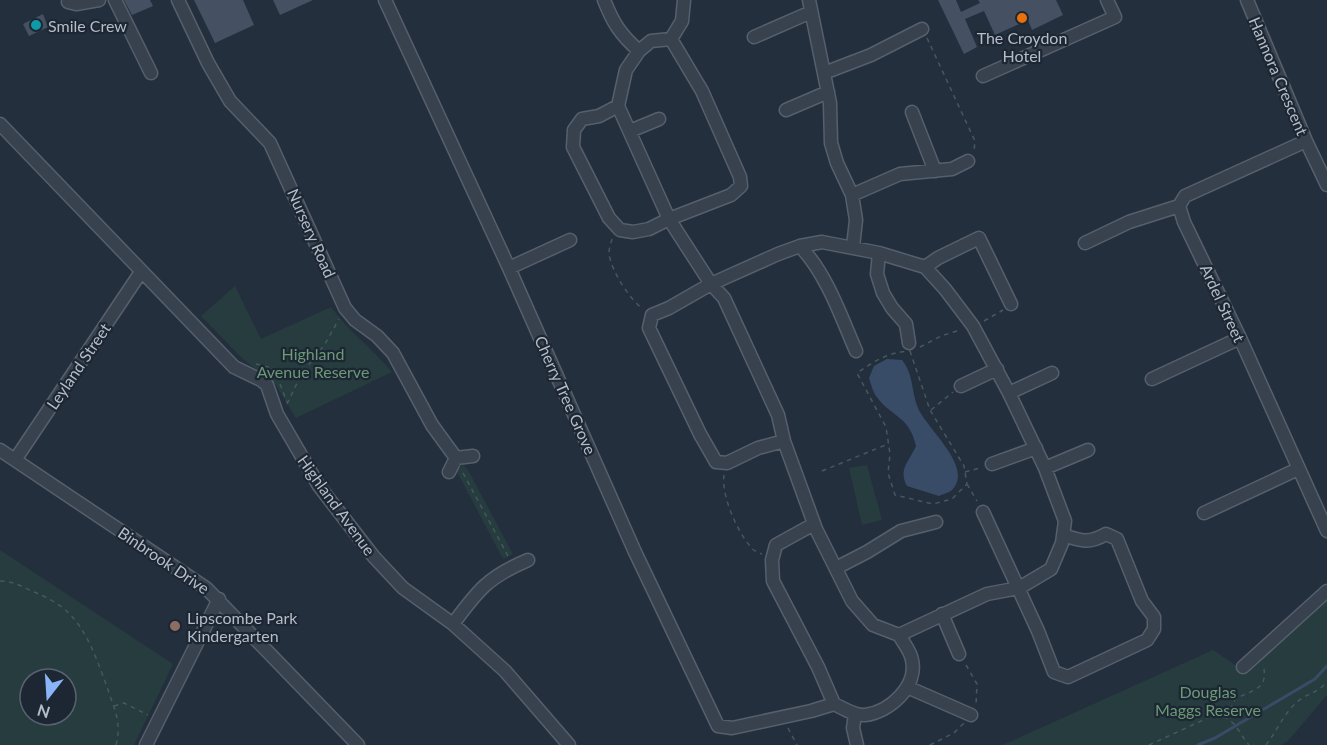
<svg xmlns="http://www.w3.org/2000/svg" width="1327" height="745" viewBox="0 0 1327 745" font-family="Lato,sans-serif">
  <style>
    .green { fill: #263c3f; fill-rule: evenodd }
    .water { fill: #394c67 }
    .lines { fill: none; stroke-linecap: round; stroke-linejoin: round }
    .stream { stroke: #394c67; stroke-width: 3 }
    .building { fill: #455162 }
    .minor-casing { stroke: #565f6c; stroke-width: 15 }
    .path { stroke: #44595c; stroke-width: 1.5; stroke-dasharray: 4.5 4.5; stroke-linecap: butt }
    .minor { stroke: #38414e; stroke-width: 12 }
    .food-dot { fill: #e8710a; stroke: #1d2633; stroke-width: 2 }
    .culture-dot { fill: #0f9aa8; stroke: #1d2633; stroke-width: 2 }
    .education-dot { fill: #8d6e63; stroke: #1d2633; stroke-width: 2 }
    .labels { text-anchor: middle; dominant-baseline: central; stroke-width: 4.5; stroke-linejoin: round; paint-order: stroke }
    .poi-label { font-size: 16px; fill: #b4bcc9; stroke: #1d2633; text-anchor: start }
    .street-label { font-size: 16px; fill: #b4bcc9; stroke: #1d2633 }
    .park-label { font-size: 16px; fill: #6b9a76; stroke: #1d2633 }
  </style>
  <rect width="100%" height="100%" fill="#242f3e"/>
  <path class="green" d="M235,286L261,339L331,307C349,332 373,349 392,372L296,418L275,384L243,359L201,316Z
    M463,464L468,470L513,554L503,559L457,472Z
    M867,465L882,520L862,525L849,468Z
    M0,550L173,664L134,745H0ZM30,679H66V715H30Z
    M1327,600V695L1288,741L1281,745H1003L1213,650L1244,671Z"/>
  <path class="water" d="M887,359L902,360C914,375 911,391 918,408C926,428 975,468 952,490C949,493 942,494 939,496L907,486C898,469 909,462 916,446C909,415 892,418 876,396C873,392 871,384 869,378L874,366Z"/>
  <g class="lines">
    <path class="stream" d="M1198,745L1215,738L1315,679L1327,666"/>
  </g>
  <path class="building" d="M124,0H150L153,6L132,15Z
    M194,0H243L254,25L215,43Z
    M273,0H313L280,15Z
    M938,0H956L961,12L980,3L978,0H1056L1063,15L1032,30L1028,20L995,35L984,11L965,19L977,47L964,54Z
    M43,14L48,27L29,36L23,24Z"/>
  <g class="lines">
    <g class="minor-casing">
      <path id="minor" d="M115,0L151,73
        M178,0L208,63L230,101L270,143L345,308L355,320L377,336L393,353L432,425L456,458
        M385,0L509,268L635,552L718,726L732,728L811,711L834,704
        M604,0C613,23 620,34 639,51
        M684,0L682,21L671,39L651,41L639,51L626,70L618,106L669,219L711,284L724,298L778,415L784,441L816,529L852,601L873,625L899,635L987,594L1019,588L1051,569L1062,543L1065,521L1045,468L1009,393L973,326L945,289L925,267L879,253L822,242L800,246L778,254L711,284L669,308L652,315L649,328L700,434L716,462L727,463L758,448L784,441
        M809,0L830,103L831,143L837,163L852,195L856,220L853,247
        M1247,0L1306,141L1327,185
        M68,2L76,4L99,0
        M754,37L811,12
        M824,73L871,55L922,29
        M983,76L1115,17L1107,0
        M618,106L599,116L582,119L574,130L573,147L609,218L620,230L633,232L649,229L669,219L731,195L741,186L740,177L702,91L671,39
        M786,110L828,92
        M912,112L935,171
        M0,124L234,367L261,380L267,385L277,414L319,486L374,557L403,588L453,624L505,671L569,745
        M630,131L659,119
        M1306,141L1185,196L1179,206L1184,222L1240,338L1327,531
        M852,195L900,174L952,169L968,161
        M1085,243L1129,222L1179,206
        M800,246C827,275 840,314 856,351
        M879,253L877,274L883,293L892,308L906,324L909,343
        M925,267L938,258L979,238L1011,304
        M509,268L570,240
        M1152,379L1240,338
        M961,386L997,369
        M1009,393L1052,373
        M0,450L206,588L358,745
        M15,460L141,272
        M992,464L1036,448
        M1045,468L1088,450
        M449,472L456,458L473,456
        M983,512L1038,631L1054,672L1068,677L1147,640L1154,629V617L1142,601L1117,539L1106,534C1089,544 1081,541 1063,535
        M1204,513L1298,469
        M814,524L776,545L772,560L773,581L818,667L834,704C843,708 855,716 865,715C890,712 918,686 912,660C911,652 903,642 899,635
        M836,568L867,552L901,531L936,522
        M942,614L959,654
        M453,624C478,590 488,577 528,560
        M1243,667L1327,591
        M907,687L971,715
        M855,714L853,728L857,745
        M146,745L219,599"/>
    </g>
    <path class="path" d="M927,38L975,141L974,151
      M612,239C611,243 609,248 609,253C610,269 630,300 643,309
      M984,321L1003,310
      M920,347L941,336L960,330
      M910,351L930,410L964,466L967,484L952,499L933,504L895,495L888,473L890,454L886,427L857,373C874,361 889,352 910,351Z
      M256,364L301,375
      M272,368L276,377
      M280,384L287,402
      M287,404L301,375L325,344L339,319
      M931,410L953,392
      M822,471L888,444
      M965,472L980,468
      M463,473L508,556
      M724,475C721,495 737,531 750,546C752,550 757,552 762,554
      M967,484L977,501
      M0,581C13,581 23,587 34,592C44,596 54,601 63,608C86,626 97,660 107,687C114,708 122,723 116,745
      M966,665L977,684L976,705
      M114,706L124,703L148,715
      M1227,718L1235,699C1255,689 1269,689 1263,664
      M788,728L797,745
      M930,745L954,733L964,723
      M1149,745L1212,716C1234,714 1237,731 1249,745
      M1266,745C1277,731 1284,713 1298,701C1309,692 1315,695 1327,682"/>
    <use href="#minor" class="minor"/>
  </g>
  <circle class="food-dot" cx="1022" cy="18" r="6"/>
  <circle class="culture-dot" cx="36" cy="25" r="6"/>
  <circle class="education-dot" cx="175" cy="626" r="6"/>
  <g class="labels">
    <g class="poi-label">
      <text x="48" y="25">Smile Crew</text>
      <text x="1022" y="37" text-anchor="middle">The Croydon<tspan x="1022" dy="18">Hotel</tspan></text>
      <text x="187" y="617">Lipscombe Park<tspan x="187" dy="18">Kindergarten</tspan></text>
    </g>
    <g class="street-label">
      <text transform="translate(1279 76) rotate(67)">Hannora Crescent</text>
      <text transform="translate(312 233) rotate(66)">Nursery Road</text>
      <text transform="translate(1223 303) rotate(65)">Ardel Street</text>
      <text transform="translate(78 366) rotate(-56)">Leyland Street</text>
      <text transform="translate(566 395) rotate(66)">Cherry Tree Grove</text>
      <text transform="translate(337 505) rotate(54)">Highland Avenue</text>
      <text transform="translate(164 560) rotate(34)">Binbrook Drive</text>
    </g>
    <g class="park-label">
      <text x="313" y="353">Highland<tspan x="313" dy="18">Avenue Reserve</tspan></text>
      <text x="1208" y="691">Douglas<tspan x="1208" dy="18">Maggs Reserve</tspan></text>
    </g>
  </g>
  <g transform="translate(48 697) rotate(197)"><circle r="28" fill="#1d2633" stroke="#59626f" stroke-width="1.5"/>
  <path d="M0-4.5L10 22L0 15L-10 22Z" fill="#8ab4f8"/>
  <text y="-9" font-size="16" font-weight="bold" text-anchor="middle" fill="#b4bcc9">N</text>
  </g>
</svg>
